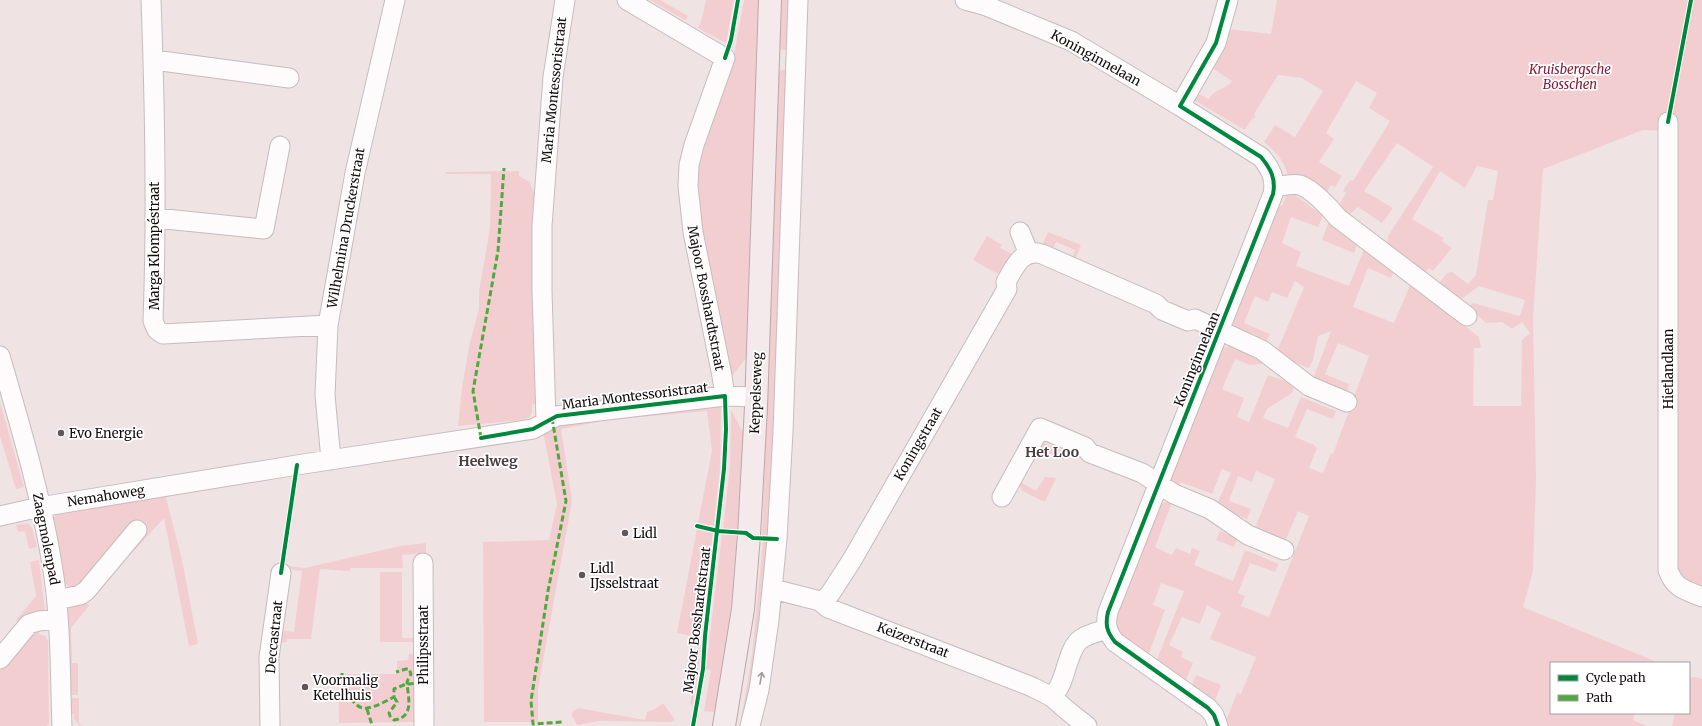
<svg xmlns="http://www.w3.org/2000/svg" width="1702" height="726" viewBox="0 0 1702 726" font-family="Merriweather,serif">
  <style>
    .green { fill: #f3ced1 }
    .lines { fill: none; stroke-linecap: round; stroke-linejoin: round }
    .minor-casing { stroke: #c6bcbd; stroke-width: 21 }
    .major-casing { stroke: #bba7a9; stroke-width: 24 }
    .minor { stroke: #fdfbfb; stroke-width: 19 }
    .major { stroke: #f4eaec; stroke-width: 22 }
    .quiet { stroke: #51a841; stroke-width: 3; stroke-dasharray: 6 3; stroke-linecap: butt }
    .cycleway-casing { stroke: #fff; stroke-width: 6 }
    .cycleway { stroke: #00873e; stroke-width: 4 }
    .oneway { stroke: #a09b9c }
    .poi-dot { fill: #615758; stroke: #fff; stroke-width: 1.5 }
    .labels { text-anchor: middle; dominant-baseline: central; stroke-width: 3.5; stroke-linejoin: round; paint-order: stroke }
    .street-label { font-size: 13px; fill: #140c0d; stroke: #fff }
    .park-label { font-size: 13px; font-style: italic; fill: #851e37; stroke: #fff }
    .poi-label { font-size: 13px; fill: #140c0d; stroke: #fff; text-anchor: start }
    .neighbourhood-label { font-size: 14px; font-weight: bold; fill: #4d3b3d; stroke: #fff }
  </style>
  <rect width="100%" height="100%" fill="#f0e3e4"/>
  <path class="green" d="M650,0H660L688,16L685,20Z
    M706,0H734L726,43L698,28L701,22Z
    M744,0H759L747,357L729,380L696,212L698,164L735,50Z
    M780,0H791L788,50H781L779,47Z
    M1277,0H1702V590L1676,574L1674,131L1643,130L1543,169L1533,319L1536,479L1533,571L1523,607L1657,662L1551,663V713H1635L1633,720L1647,726H1227L1226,721L1237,693L1241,694L1256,657L1210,639L1221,613L1207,605L1200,624L1182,617L1169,645L1183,652L1181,657L1193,663L1185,682L1156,662L1184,591L1161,583L1153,605L1165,610L1148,656L1119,635L1112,623L1157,506L1169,500L1172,502L1155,547L1172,555L1176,548L1190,554L1192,548L1200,551L1194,565L1233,581L1245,550L1279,564L1275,572L1250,563L1238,593L1245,596L1241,606L1269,617L1309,516L1298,511L1284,544L1254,530L1275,479L1256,471L1252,482L1238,476L1229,501L1251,509L1247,519L1216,506L1231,473L1222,469L1212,494L1181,482L1177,491L1168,479L1218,352C1232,341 1239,346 1254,353L1252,357L1262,361L1261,364L1250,365L1235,359L1222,389L1244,398L1237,417L1249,422L1268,375L1291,383L1294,387L1292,393L1267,409L1263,418L1288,428L1301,397L1336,411L1333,419L1307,409L1295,437L1314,445L1317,448L1309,468L1323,473L1331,453L1333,454L1369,356L1338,343L1325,374L1349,384L1347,392L1313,379L1331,331L1318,336L1313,360L1309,368L1276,354L1304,287L1295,281L1287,298L1272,292L1268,302L1255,296L1244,323L1270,334L1267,340L1241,329L1239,333L1235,330L1233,321L1277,204L1282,206L1287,193L1295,195L1323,216L1318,227L1291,217L1282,243L1301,252L1296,266L1349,286L1364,249L1394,271L1391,278L1368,268L1353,307L1394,323L1411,283L1479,337L1481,348H1474L1473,406H1521L1522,340L1530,333L1522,322L1512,329L1502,322L1486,323L1469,307L1473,303L1520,316L1525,300L1479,286L1460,300L1439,283L1447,273L1452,272L1468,284L1476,275L1488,200H1493L1498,171L1477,166L1465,188L1440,171L1412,219L1444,238L1442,241L1452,248L1433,271L1429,268L1425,273L1387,244L1388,236L1433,167L1397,143L1364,191L1393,208L1382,223L1358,207L1349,215L1338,207L1346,193L1343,191L1350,180L1353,181L1390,121L1369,108L1377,93L1356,81L1326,133L1334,139L1319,162L1342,176L1335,187L1331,185L1325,195L1288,177C1285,161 1276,152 1264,142L1275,125L1295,137L1323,91L1302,78L1278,75L1254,114L1256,117L1251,120L1245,130L1194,100L1197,93L1209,99C1215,88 1226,90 1232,81L1212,68L1228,29L1271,34Z
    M781,70H787L772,536H762L778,72Z
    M519,171V176L530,182L533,191L538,192L537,404H532V412L530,417L522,420L458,426L462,387L470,342L479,309V291L490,228L491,174H445V172Z
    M1329,221L1358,243L1354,253L1322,240Z
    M1048,232L1081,245L1074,262L1071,261L1075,250L1056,242L1051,253L1042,246Z
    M987,236L1002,245L1000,248L1016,256L1003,272L996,273L973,260Z
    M0,402L24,487L16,489L0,436Z
    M719,405L721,409L720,468L714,526L698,523L712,451L707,411L608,420L561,429L572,501L538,689V722H484L483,542L549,540L557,504L543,431L554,424Z
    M731,410L744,434L737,531L723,529L730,466Z
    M1041,442L1066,453L1063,460L1046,452L1044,456L1037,453L1031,462Z
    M1045,477L1056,478L1045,502L1022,491L1018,483L1019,481L1036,491Z
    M165,494L182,560L198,644L189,646L164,518L129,556L126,552L89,582L73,589L64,583L52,522L55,515L59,512Z
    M28,523L32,528L37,547L29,549L25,531L18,532L16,525Z
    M697,529L713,532L700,636L699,661L693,705L690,704L698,653V637L677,633Z
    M1220,531L1237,538L1234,547L1216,540Z
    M722,534L737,535C733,595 727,654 715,712L704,711L711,670L706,669Z
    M763,540L772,541L759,654L742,726H740L752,655Z
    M426,543V553L402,555L403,568H351L349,571L320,569L311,639H287V642L278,643L280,630L294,632L302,571L287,569L288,566L305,568L400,546Z
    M39,560L45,611L21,625L16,620L36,596L30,562Z
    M380,572H402V638H417V642H380Z
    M84,600L89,606L71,628L72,663H78V695H70L67,610L69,607Z
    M39,629V634L45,636L48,641L49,724L47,726H0V666L27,634Z
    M409,654H417V722L339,723L338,674H397V661L408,660Z
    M1196,675L1221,685L1214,703L1191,687Z
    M1695,677L1702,679V726H1672L1675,713H1689V678Z
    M70,698H79V723L83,726L79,725L74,719V714H70Z
    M662,704H664L675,720L671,722L599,721L577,725L572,716V712L578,708L645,720L647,712L655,709Z"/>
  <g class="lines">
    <g class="minor-casing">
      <path id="minor" d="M151,0C155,107 157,214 153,321L157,330L163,334L328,325
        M627,0L725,58L694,145L689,165L688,186L693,232L722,376L725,396
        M965,0L984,5L1071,41L1180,106
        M154,60L289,78
        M1668,122V570C1675,589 1685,590 1702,597
        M1274,187C1282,186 1292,183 1300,185C1312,189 1330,208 1338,218L1467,316
        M156,218L264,229L280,146
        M1020,232L1029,254
        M0,356C21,428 43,502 54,577C61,627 60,676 62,726
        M546,420L542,291V226L553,77L565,0
        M331,460L325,395L328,325L355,173L395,0
        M1002,497L1040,428L1085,447L1090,453L1142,473L1174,494L1210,509L1248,535L1284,550
        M0,516L40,507L297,465L533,429L557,416L725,396L756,397
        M423,563L424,726
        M773,589L820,601L828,608L1030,686C1036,689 1049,695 1053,698C1064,708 1075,717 1087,726
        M57,600L80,595L86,591L137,530
        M820,601L825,599L830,594L852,560L1007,289L1006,282C1014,268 1022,248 1042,254L1156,304L1162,310L1188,321L1195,319L1262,350L1309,386L1347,402
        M0,659L29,624L39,621L58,619
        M1052,696C1067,684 1066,649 1081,639C1088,634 1098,632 1107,629
        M270,726L269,657L281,573
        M750,726L759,690L769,620L777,539L783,432L798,0
        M1218,726L1214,715L1208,708L1115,642C1107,632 1105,625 1108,612L1273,194C1276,179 1271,169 1261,157L1180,106L1216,43L1228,0"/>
    </g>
    <g class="major-casing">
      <path id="major" d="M724,726L743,609L749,535L756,407L770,0"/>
    </g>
    <use href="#minor" class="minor"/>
    <use href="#major" class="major"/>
    <path class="quiet" d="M552,418L566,501L548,591L531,701L533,724L562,722
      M481,438L473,391L498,251L504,168
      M342,673C342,684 353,711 367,708C376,707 386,701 394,697V689L406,684L423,683
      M394,697L397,702L389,713L390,716L394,720C415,717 408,697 407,683C407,680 410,677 411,674L409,669H406L396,672
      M367,709L372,725"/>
    <g class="cycleway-casing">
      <path id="cycleway" d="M725,58L731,40L738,0
        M1668,122L1691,0
        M481,438L533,429L557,416L725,396L726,429L724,469L705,636L703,669L693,726
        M697,526L718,531L746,533L753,538L777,539
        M281,573L297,465
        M1218,726L1214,715L1208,708L1115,642C1107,632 1105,625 1108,612L1273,194C1276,179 1271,169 1261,157L1180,106L1216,43L1228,0"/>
    </g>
    <use href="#cycleway" class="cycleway"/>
  </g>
  <defs><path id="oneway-shaft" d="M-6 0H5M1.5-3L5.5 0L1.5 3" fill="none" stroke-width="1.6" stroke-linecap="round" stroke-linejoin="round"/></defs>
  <use class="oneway" href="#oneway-shaft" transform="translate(761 678) rotate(-80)"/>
  <g class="poi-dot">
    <circle cx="61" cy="433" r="4"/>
    <circle cx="625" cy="533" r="4"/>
    <circle cx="582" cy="575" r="4"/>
    <circle cx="305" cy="687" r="4"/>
  </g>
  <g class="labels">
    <g class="street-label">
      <text transform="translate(1096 58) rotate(29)">Koninginnelaan</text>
      <text transform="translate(554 90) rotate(-84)">Maria Montessoristraat</text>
      <text transform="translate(346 228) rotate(-80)">Wilhelmina Druckerstraat</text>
      <text transform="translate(154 246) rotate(-90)">Marga Klompéstraat</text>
      <text transform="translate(706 298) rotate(79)">Majoor Bosshardtstraat</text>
      <text transform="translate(1197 359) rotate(-68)">Koninginnelaan</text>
      <text transform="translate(1668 369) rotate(-90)">Hietlandlaan</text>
      <text transform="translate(756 393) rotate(-88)">Keppelseweg</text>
      <text transform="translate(635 396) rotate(-7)">Maria Montessoristraat</text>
      <text transform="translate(918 444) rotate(-60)">Koningstraat</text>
      <text transform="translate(106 496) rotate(-9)">Nemahoweg</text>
      <text transform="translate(46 539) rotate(79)">Zaagmolenpad</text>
      <text transform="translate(697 620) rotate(-83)">Majoor Bosshardtstraat</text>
      <text transform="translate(274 637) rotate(-84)">Deccastraat</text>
      <text transform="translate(913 640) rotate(21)">Keizerstraat</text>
      <text transform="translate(423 645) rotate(-90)">Philipsstraat</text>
    </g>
    <g class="park-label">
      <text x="1570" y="69">Kruisbergsche<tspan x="1570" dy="15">Bosschen</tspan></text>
    </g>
    <g class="poi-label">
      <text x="69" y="433">Evo Energie</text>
      <text x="633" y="533">Lidl</text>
      <text x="590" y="568">Lidl<tspan x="590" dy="15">IJsselstraat</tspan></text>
      <text x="313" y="680">Voormalig<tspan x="313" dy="15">Ketelhuis</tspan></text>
    </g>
    <g class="neighbourhood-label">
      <text x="1052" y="452">Het Loo</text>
      <text x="488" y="461">Heelweg</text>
    </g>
  </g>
  <rect x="1550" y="662" width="140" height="52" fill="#ffffff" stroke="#a19e9e"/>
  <rect x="1558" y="675" width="20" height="6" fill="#00873e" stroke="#a19e9e"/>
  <text x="1586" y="682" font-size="12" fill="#140c0d">Cycle path</text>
  <rect x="1558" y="695" width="20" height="6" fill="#51a841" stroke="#a19e9e"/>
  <text x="1586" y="702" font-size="12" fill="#140c0d">Path</text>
</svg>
